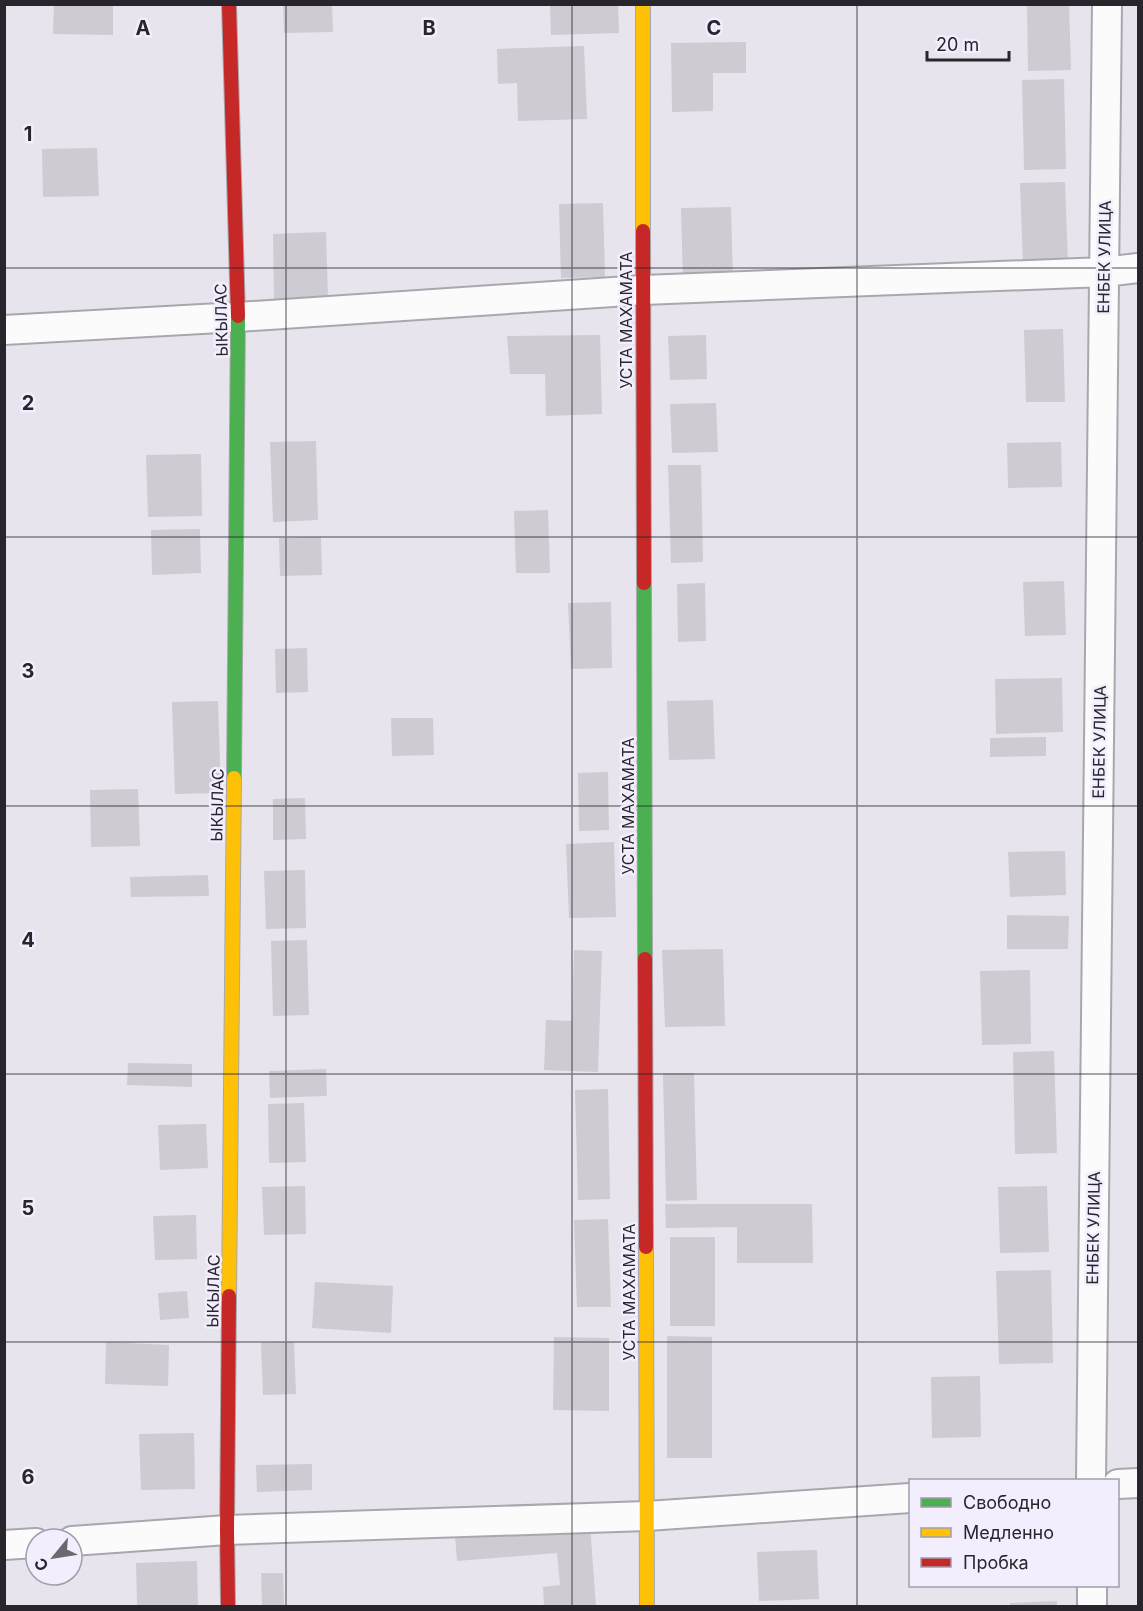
<svg xmlns="http://www.w3.org/2000/svg" width="1143" height="1611" viewBox="0 0 1143 1611" font-family="Inter,sans-serif">
  <style>
    .building { fill: #cecbd2 }
    .lines { fill: none; stroke-linecap: round; stroke-linejoin: round }
    .street-casing { stroke: #a9a7ae; stroke-width: 32 }
    .fast-casing { stroke: #a9a7ae; stroke-width: 16 }
    .slow-casing { stroke: #a9a7ae; stroke-width: 16 }
    .jam-casing { stroke: #a9a7ae; stroke-width: 16 }
    .street { stroke: #fbfbfc; stroke-width: 28 }
    .fast { stroke: #4caf50; stroke-width: 14 }
    .slow { stroke: #ffc107; stroke-width: 14 }
    .jam { stroke: #c62828; stroke-width: 14 }
    .grid { fill: none; stroke: #28262c; stroke-width: 1.5; stroke-opacity: 0.55 }
    .labels { text-anchor: middle; dominant-baseline: central; stroke-width: 5; stroke-linejoin: round; paint-order: stroke }
    .street-label { font-size: 16px; fill: #28262c; stroke: #f2eefe }
    .grid-label { font-size: 20px; text-anchor: middle; font-weight: bold; fill: #28262c; stroke: #f2eefe; stroke-width: 5; stroke-linejoin: round; paint-order: stroke }
  </style>
  <rect width="100%" height="100%" fill="#e7e4ee"/>
  <path class="building" d="M54,4H113V35L53,34Z
    M283,4H332L333,32L284,33Z
    M550,4H618L619,33L551,35Z
    M1027,4H1069L1071,70L1028,71Z
    M746,42V73H713V111L672,112L671,43Z
    M584,46L587,119L518,121L517,83L498,84L497,49Z
    M1064,79L1066,169L1024,170L1022,80Z
    M97,148L99,196L43,197L42,149Z
    M1065,182L1068,263L1023,264L1020,183Z
    M603,203L605,277L561,278L559,204Z
    M731,207L733,281L683,282L681,208Z
    M326,232L328,298L274,300L273,234Z
    M1063,329L1065,402H1026L1024,330Z
    M600,335L602,414L546,416L545,374H510L507,336Z
    M706,335L707,379L670,380L668,336Z
    M716,403L718,452L672,453L670,404Z
    M316,441L318,520L273,522L270,442Z
    M1061,442L1062,487L1008,488L1007,443Z
    M201,454L202,516L148,517L146,455Z
    M668,465H701L703,562L671,563Z
    M548,510L550,573H516L514,511Z
    M200,529L201,573L152,575L151,530Z
    M321,537L322,575L280,576L279,538Z
    M1064,581L1066,635L1025,636L1023,582Z
    M705,583L706,641L678,642L677,584Z
    M611,602L612,668L571,669L568,603Z
    M307,648L308,692L276,693L275,649Z
    M1062,678L1063,732L996,734L995,679Z
    M713,700L715,759L669,760L667,701Z
    M218,701L221,793L175,794L172,702Z
    M391,718H433L434,755L392,756Z
    M1046,737V756L990,757V738Z
    M608,772L609,830L579,831L578,773Z
    M138,789L140,846L91,847L90,790Z
    M305,798L306,839L273,840V799Z
    M614,842L616,917L569,918L566,844Z
    M1065,851L1066,895L1010,897L1008,852Z
    M305,870L306,928L266,929L264,871Z
    M208,875L209,896L131,897L130,877Z
    M1007,915L1069,916L1068,949H1007Z
    M307,940L309,1015L273,1016L271,941Z
    M723,949L725,1026L665,1027L662,950Z
    M574,950L602,951L598,1072L544,1070L546,1020L572,1021Z
    M1030,970L1031,1044L982,1045L980,971Z
    M1054,1051L1057,1153L1015,1154L1013,1052Z
    M128,1063L192,1064V1087L127,1085Z
    M326,1069L327,1096L270,1098L269,1071Z
    M663,1073H694L697,1200L666,1201Z
    M608,1089L610,1199L578,1200L575,1090Z
    M304,1103L306,1162L269,1163L268,1104Z
    M206,1124L208,1168L160,1170L158,1125Z
    M305,1186L306,1234L264,1235L262,1187Z
    M1047,1186L1049,1252L1000,1253L998,1187Z
    M665,1204H812L813,1263H737V1227L666,1228Z
    M196,1215L197,1259L155,1260L153,1216Z
    M608,1219L611,1307H577L574,1220Z
    M670,1237H715V1326H670Z
    M1051,1270L1053,1363L999,1364L996,1271Z
    M315,1282L393,1286L391,1333L312,1328Z
    M187,1291L189,1318L160,1320L158,1293Z
    M667,1336L712,1337V1458H667Z
    M554,1337L609,1338V1411L553,1410Z
    M106,1342L169,1345L168,1386L105,1384Z
    M294,1342L296,1394L263,1395L261,1343Z
    M980,1376L981,1437L932,1438L931,1377Z
    M194,1433L195,1489L141,1490L139,1434Z
    M312,1464V1490L257,1492L256,1465Z
    M590,1525L596,1606H544L543,1587L560,1585L557,1553L457,1561L455,1536Z
    M817,1550L819,1599L759,1601L757,1552Z
    M197,1561L198,1606H137L136,1563Z
    M261,1573H283L284,1606H262Z
    M1057,1601V1606H1010V1603Z"/>
  <g class="lines">
    <g class="street-casing">
      <path id="street" d="M4,330L238,317L643,290L1104,272L1138,268
        M1091,1480L1107,4
        M1118,1484L1138,1483
        M72,1541L227,1530L647,1516L910,1498
        M4,1545L36,1543
        M1092,1586V1606"/>
    </g>
    <g class="fast-casing">
      <path id="fast" d="M644,583L645,959
        M234,778L238,316"/>
    </g>
    <g class="slow-casing">
      <path id="slow" d="M643,4V231
        M646,1247L647,1606
        M229,1296L234,778"/>
    </g>
    <g class="jam-casing">
      <path id="jam" d="M229,4L238,316
        M643,231L644,583
        M645,959L646,1247
        M228,1606L227,1530L229,1296"/>
    </g>
    <use href="#street" class="street"/>
    <use href="#fast" class="fast"/>
    <use href="#slow" class="slow"/>
    <use href="#jam" class="jam"/>
  </g>
  <path class="grid" d="M286,4V1606M572,4V1606M857,4V1606M4,268H1138M4,537H1138M4,806H1138M4,1074H1138M4,1342H1138"/>
  <g class="labels">
    <g class="street-label">
      <text transform="translate(1104 257) rotate(-89)">ЕНБЕК УЛИЦА</text>
      <text transform="translate(221 320) rotate(-91)">ЫКЫЛАС</text>
      <text transform="translate(626 320) rotate(-90)">УСТА МАХАМАТА</text>
      <text transform="translate(1099 742) rotate(-89)">ЕНБЕК УЛИЦА</text>
      <text transform="translate(217 805) rotate(-89)">ЫКЫЛАС</text>
      <text transform="translate(628 806) rotate(-90)">УСТА МАХАМАТА</text>
      <text transform="translate(1093 1228) rotate(-89)">ЕНБЕК УЛИЦА</text>
      <text transform="translate(213 1291) rotate(-89)">ЫКЫЛАС</text>
      <text transform="translate(629 1292) rotate(-90)">УСТА МАХАМАТА</text>
    </g>
  </g>
  <g class="grid-label">
    <text x="143" y="35">A</text>
    <text x="429" y="35">B</text>
    <text x="714" y="35">C</text>
    <text x="28" y="141">1</text>
    <text x="28" y="410">2</text>
    <text x="28" y="678">3</text>
    <text x="28" y="947">4</text>
    <text x="28" y="1215">5</text>
    <text x="28" y="1484">6</text>
  </g>
  <rect width="1143" height="1611" fill="none" stroke="#28262c" stroke-width="12"/>
  <rect x="909" y="1479" width="210" height="108" fill="#f2eefe" stroke="#a19eaa" stroke-width="1.5"/>
  <rect x="921" y="1498" width="30" height="9" fill="#4caf50" stroke="#a19eaa" stroke-width="1.5"/>
  <text x="963" y="1509" font-size="18" fill="#28262c">Свободно</text>
  <rect x="921" y="1528" width="30" height="9" fill="#ffc107" stroke="#a19eaa" stroke-width="1.5"/>
  <text x="963" y="1539" font-size="18" fill="#28262c">Медленно</text>
  <rect x="921" y="1558" width="30" height="9" fill="#c62828" stroke="#a19eaa" stroke-width="1.5"/>
  <text x="963" y="1569" font-size="18" fill="#28262c">Пробка</text>
  <g transform="translate(54 1557) rotate(240)"><circle r="28" fill="#f2eefe" stroke="#a19eaa" stroke-width="1.5"/>
  <path d="M0-4.5L10 22L0 15L-10 22Z" fill="#6b6870"/>
  <text y="-9" font-size="16" font-weight="bold" text-anchor="middle" fill="#28262c">С</text>
  </g>
  <path d="M927 51v9h82v-9" fill="none" stroke="#28262c" stroke-width="3"/>
  <text x="936" y="51" font-size="18" fill="#28262c" stroke="#f2eefe" stroke-width="4.5" paint-order="stroke">20 m</text>
</svg>
